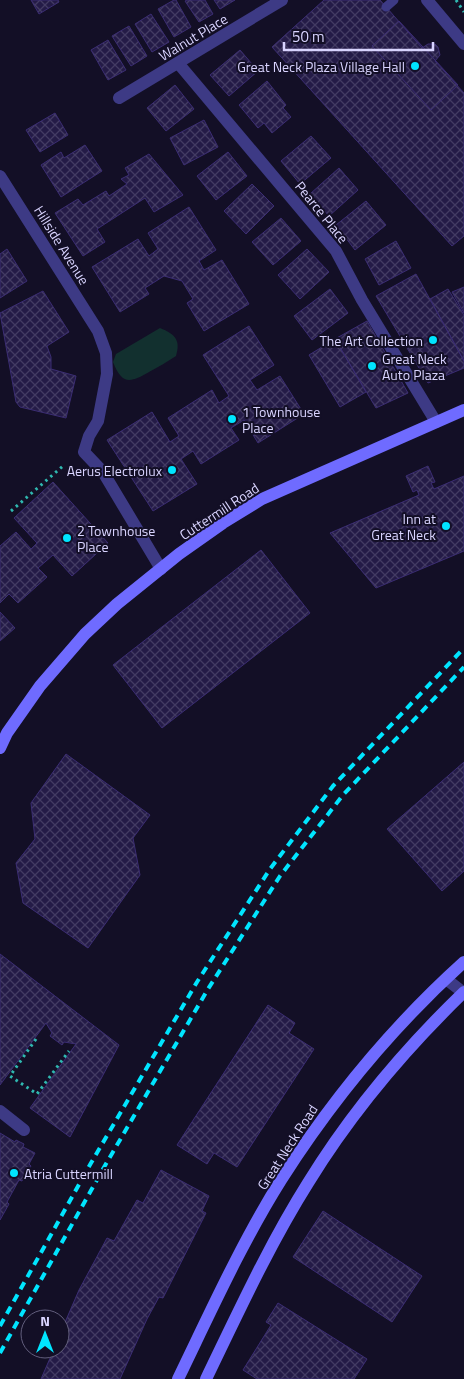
<svg xmlns="http://www.w3.org/2000/svg" width="464" height="1379" viewBox="0 0 464 1379" font-family="'Titillium Web',sans-serif">
  <style>
    .green { fill: #12302f }
    .building { fill: url(#building-cross-hatch); stroke: #3b2d73 }
    .lines { fill: none; stroke-linecap: round; stroke-linejoin: round }
    .path { stroke: #2fb8b0; stroke-width: 3; stroke-dasharray: 2.5 4; stroke-linecap: butt }
    .lane { stroke: #3d3a85; stroke-width: 9 }
    .street { stroke: #3d3a85; stroke-width: 12 }
    .secondary { stroke: #6f6bff; stroke-width: 12 }
    .rail { stroke: #00e5ff; stroke-width: 4; stroke-dasharray: 8 6; stroke-linecap: butt }
    .poi-dot { fill: #00e5ff; stroke: #130f26; stroke-width: 2 }
    .labels { text-anchor: middle; dominant-baseline: central; stroke-width: 4; stroke-linejoin: round; paint-order: stroke }
    .street-label { font-size: 14px; fill: #d9d4ff; stroke: #130f26 }
    .poi-label { font-size: 14px; fill: #d9d4ff; stroke: #130f26; text-anchor: end }
  </style>
  <defs>
    <pattern id="building-cross-hatch" width="8" height="8" patternUnits="userSpaceOnUse" patternTransform="scale(1.25)"><rect width="8" height="8" fill="#241b47"/><path d="M0 0l8 8M0 8l8-8" fill="none" stroke="#433b63"/></pattern>
  </defs>
  <rect width="100%" height="100%" fill="#130f26"/>
  <path class="green" d="M160,328C175,334 181,340 176,356C167,362 158,367 149,372C130,383 122,385 113,362L116,354Z"/>
  <path class="building" d="M31,0H58L59,2L39,14Z
    M174,0H176L191,27L174,37L158,9Z
    M187,0H205L213,14L199,22L185,1Z
    M214,0H235L220,9Z
    M324,0H380L422,48L428,44H435L438,47L440,55L435,61L464,93V236L452,246L272,47Z
    M151,14L169,42L152,52L135,24Z
    M399,21L458,85L431,110L372,46Z
    M129,26L147,56L131,66L112,36Z
    M108,40L126,70L108,80L91,50Z
    M240,50L258,71L229,96L210,75Z
    M267,81L286,105L283,108L291,117L272,133L264,123L258,128L239,105Z
    M175,85L194,109L166,131L147,108Z
    M55,113L68,135L40,152L26,130Z
    M204,120L218,147L184,165L170,138Z
    M311,136L331,158L300,184L281,161Z
    M85,145L102,171L61,197L41,165L61,152L64,158Z
    M228,152L247,176L216,200L197,176Z
    M149,154L183,195L154,212L145,198L97,229L105,242L83,256L55,213L78,199L83,205L106,191L109,196L127,184L121,179L129,175L125,168Z
    M339,168L358,190L329,216L310,194Z
    M252,184L274,206L246,234L224,211Z
    M366,201L386,225L355,250L336,225Z
    M189,207L216,250L199,261L204,270L222,260L249,304L204,331L187,303L193,299L182,281L164,276L145,288L149,294L120,312L92,267L138,239L149,256L158,249L148,233Z
    M281,218L301,241L273,265L252,242Z
    M396,241L411,268L379,285L365,259Z
    M7,249L27,281L0,298V254Z
    M307,249L329,272L300,299L278,275Z
    M416,274L464,361V368L428,383L376,296Z
    M464,287V313L452,292Z
    M330,289L348,313L312,340L294,316Z
    M448,289L464,315V361L430,299Z
    M43,291L69,332L47,346L51,357V369L76,376L66,418L20,407L16,402L0,313Z
    M367,321L408,393L376,408L335,339Z
    M249,326L274,365L250,380L257,390L280,376L304,414L258,443L244,420L231,428L239,440L201,464L193,451L181,459L197,484L153,511L107,440L152,412L170,442L179,436L168,418L212,390L219,403L229,396L203,355Z
    M335,339L366,392L340,407L309,355Z
    M428,466L435,482L431,483L434,489L464,476V551L376,588L330,533L419,495L417,490L413,492L406,476Z
    M53,482L108,543L72,576L53,555L38,568L47,577L18,603L9,594L0,603V546L16,532L31,549L37,543L14,518Z
    M261,550L310,613L162,728L113,665Z
    M0,612L15,628L0,641Z
    M66,754L150,815L133,838L140,875L88,948L23,903L16,863L35,839L31,803Z
    M464,762V871L442,891L387,829Z
    M0,954L119,1045L70,1137L30,1108L76,1044L64,1042L62,1045L50,1036L52,1033L46,1023L0,1085Z
    M268,1005L295,1023L289,1033L314,1049L237,1167L214,1153L207,1164L177,1145Z
    M0,1133L15,1142L16,1140L24,1144L23,1147L35,1153L29,1164L31,1166L22,1181L19,1180L7,1202L9,1204L0,1220Z
    M161,1170L209,1196L202,1211L206,1213L163,1298L159,1297L147,1319L120,1379H41L54,1349H60V1334L79,1290L107,1238L114,1241L137,1200L143,1203Z
    M323,1211L422,1276L392,1322L293,1257Z
    M278,1303L367,1359L354,1379H257L243,1370L271,1325L266,1322Z"/>
  <g class="lines">
    <path class="path" d="M456,0L464,12
      M11,511L63,466
      M36,1039L10,1076L37,1094L69,1051"/>
    <path class="lane" d="M386,7L394,0"/>
    <path class="street" d="M427,0L464,44
      M178,63L336,251L362,300L436,422
      M119,98L282,0
      M0,176L98,331L106,353L107,374L98,421L89,436L84,452L103,472L161,569
      M446,979L464,993
      M0,1111L24,1130"/>
    <path class="secondary" d="M0,748L7,733L40,686L85,634L117,604L179,554L223,523L262,499L464,410
      M178,1379C210,1313 242,1242 281,1180C332,1100 393,1026 464,962
      M206,1379C238,1313 269,1245 308,1183C351,1113 405,1049 464,992"/>
    <path class="rail" d="M0,1326L91,1163L197,982L270,869L333,786L464,648
      M0,1353L103,1169L208,989L280,876L343,795L464,667"/>
  </g>
  <g class="poi-dot">
    <circle cx="415" cy="66" r="5"/>
    <circle cx="433" cy="340" r="5"/>
    <circle cx="372" cy="366" r="5"/>
    <circle cx="232" cy="419" r="5"/>
    <circle cx="172" cy="470" r="5"/>
    <circle cx="446" cy="526" r="5"/>
    <circle cx="67" cy="538" r="5"/>
    <circle cx="14" cy="1173" r="5"/>
  </g>
  <g class="labels">
    <g class="street-label">
      <text transform="translate(193 37) rotate(-31)">Walnut Place</text>
      <text transform="translate(322 212) rotate(51)">Pearce Place</text>
      <text transform="translate(62 245) rotate(58)">Hillside Avenue</text>
      <text transform="translate(219 511) rotate(-33)">Cuttermill Road</text>
      <text transform="translate(287 1147) rotate(-57)">Great Neck Road</text>
    </g>
    <g class="poi-label">
      <text x="405" y="66">Great Neck Plaza Village Hall</text>
      <text x="423" y="340">The Art Collection</text>
      <text x="382" y="358" text-anchor="start">Great Neck<tspan x="382" dy="16">Auto Plaza</tspan></text>
      <text x="242" y="411" text-anchor="start">1 Townhouse<tspan x="242" dy="16">Place</tspan></text>
      <text x="162" y="470">Aerus Electrolux</text>
      <text x="436" y="518">Inn at<tspan x="436" dy="16">Great Neck</tspan></text>
      <text x="77" y="530" text-anchor="start">2 Townhouse<tspan x="77" dy="16">Place</tspan></text>
      <text x="24" y="1173" text-anchor="start">Atria Cuttermill</text>
    </g>
  </g>
  <g transform="translate(45 1334)"><circle r="24" fill="#130f26" stroke="#625e7d"/>
  <path d="M0-4L9 19L0 12L-9 19Z" fill="#00e5ff"/>
  <text y="-8" font-size="14" font-weight="bold" text-anchor="middle" fill="#d9d4ff">N</text>
  </g>
  <path d="M284 42v8h149v-8" fill="none" stroke="#d9d4ff" stroke-width="2.5"/>
  <text x="292" y="42" font-size="15" fill="#d9d4ff" stroke="#130f26" stroke-width="4" paint-order="stroke">50 m</text>
</svg>
